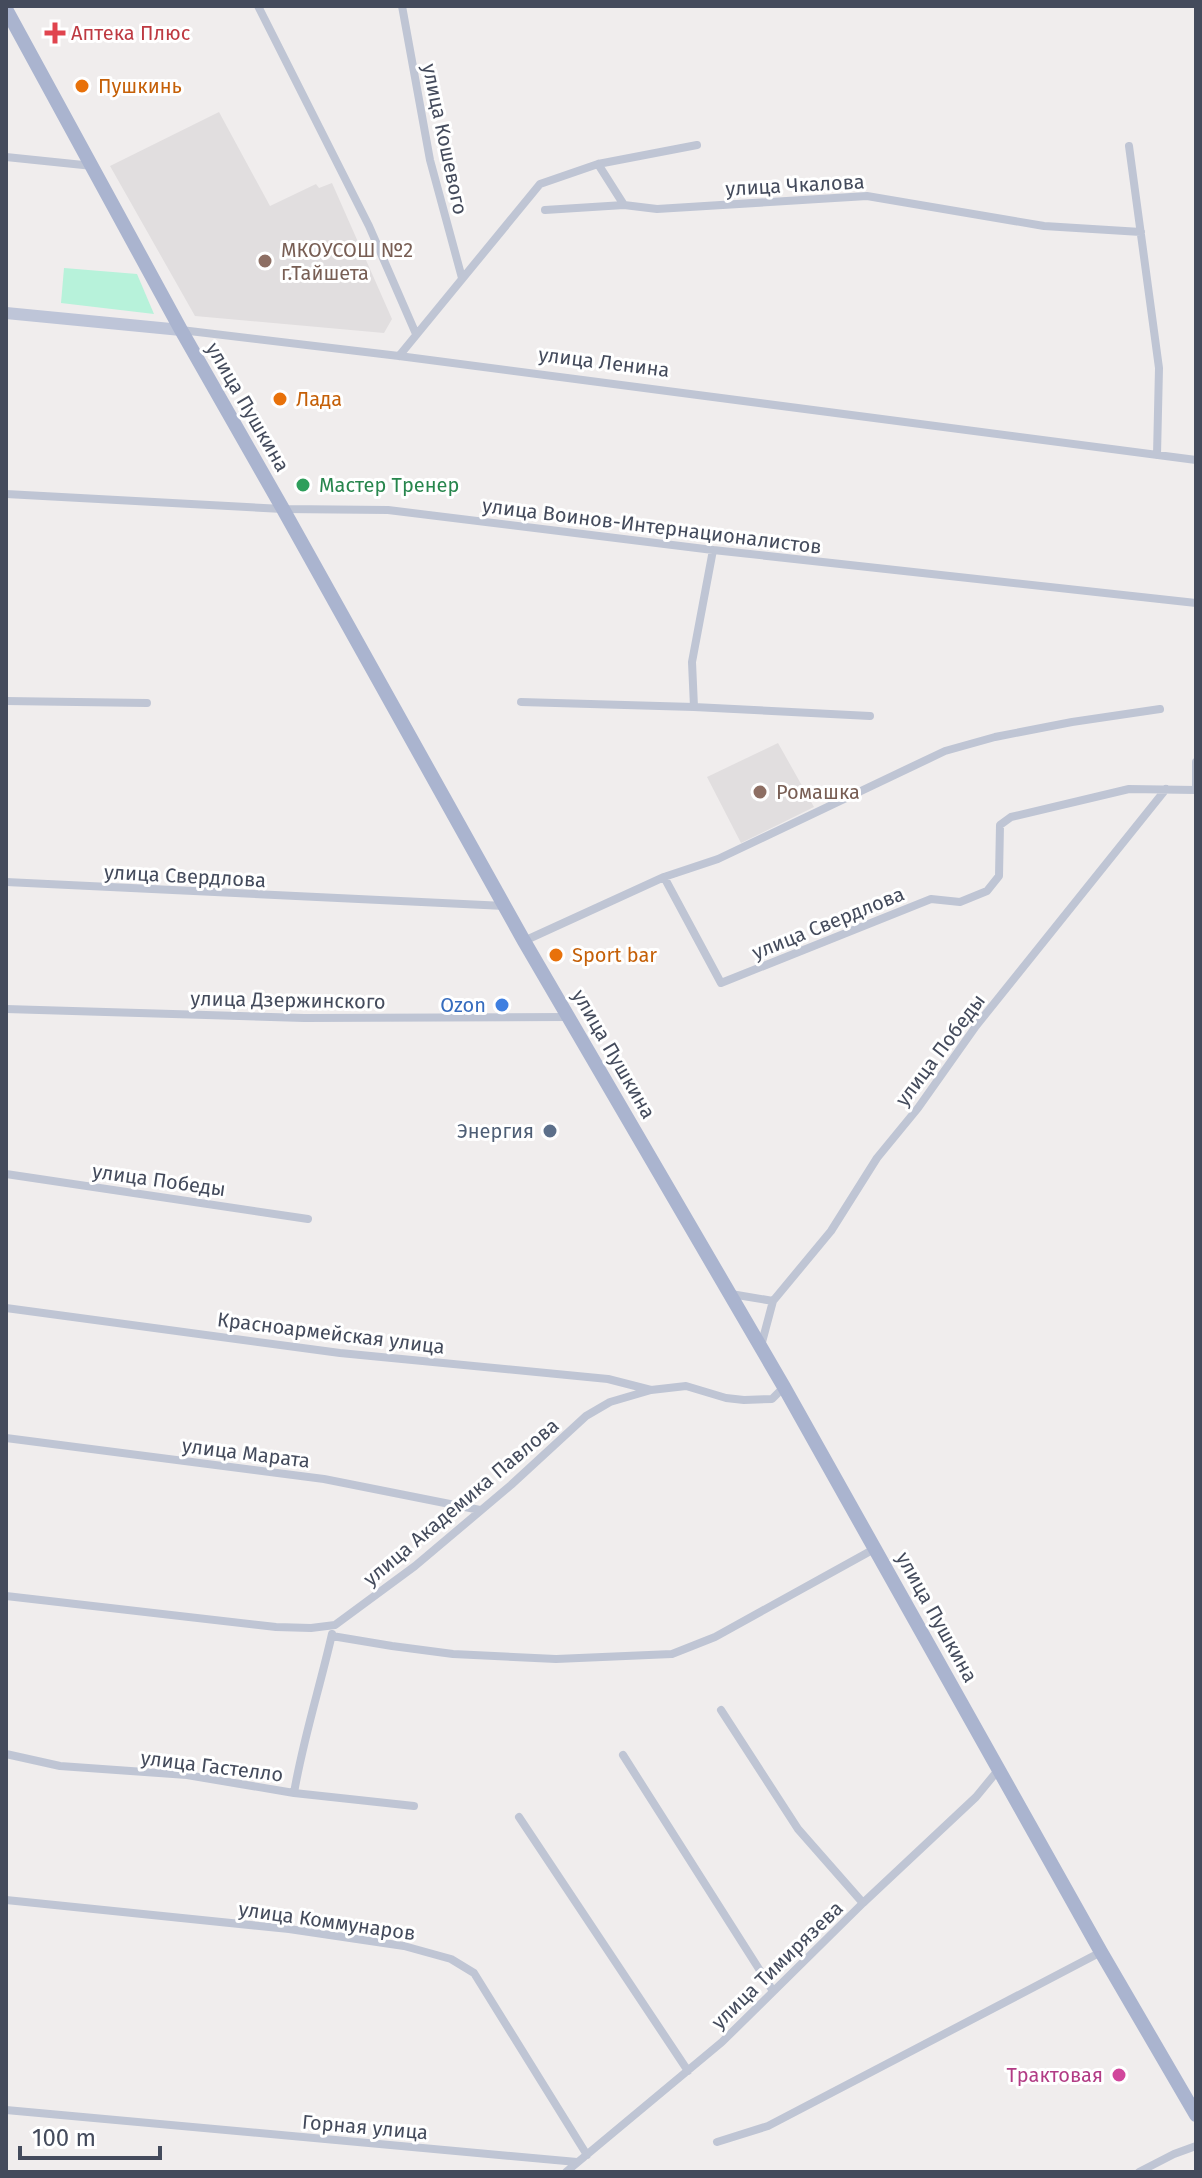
<svg xmlns="http://www.w3.org/2000/svg" width="1202" height="2178" viewBox="0 0 1202 2178" font-family="'Fira Sans',sans-serif">
  <style>
    .education { fill: #e1dedf }
    .green { fill: #b7f2da }
    .lines { fill: none; stroke-linecap: round; stroke-linejoin: round }
    .street { stroke: #bfc5d4; stroke-width: 8 }
    .secondary { stroke: #bec5d8; stroke-width: 12 }
    .primary { stroke: #aab4cf; stroke-width: 14 }
    .health-dot { fill: #e0444e; stroke: #fff; stroke-width: 3 }
    .food-dot { fill: #e8710a; stroke: #fff; stroke-width: 3 }
    .education-dot { fill: #8d6e63; stroke: #fff; stroke-width: 3 }
    .leisure-dot { fill: #2e9e5b; stroke: #fff; stroke-width: 3 }
    .shop-dot { fill: #3f7fe0; stroke: #fff; stroke-width: 3 }
    .service-dot { fill: #5c6f8a; stroke: #fff; stroke-width: 3 }
    .hotel-dot { fill: #d1479c; stroke: #fff; stroke-width: 3 }
    .labels { text-anchor: middle; dominant-baseline: central; stroke-width: 6; stroke-linejoin: round; paint-order: stroke }
    .health-label { font-size: 20px; fill: #be3a42; stroke: #fff; text-anchor: start }
    .food-label { font-size: 20px; fill: #c56008; stroke: #fff; text-anchor: start }
    .street-label { font-size: 20px; fill: #444b5c; stroke: #fff }
    .education-label { font-size: 20px; fill: #785e54; stroke: #fff; text-anchor: start }
    .leisure-label { font-size: 20px; fill: #27864d; stroke: #fff; text-anchor: start }
    .shop-label { font-size: 20px; fill: #366cbe; stroke: #fff; text-anchor: end }
    .service-label { font-size: 20px; fill: #4e5e75; stroke: #fff; text-anchor: end }
    .hotel-label { font-size: 20px; fill: #b23c85; stroke: #fff; text-anchor: end }
  </style>
  <rect width="100%" height="100%" fill="#f0eded"/>
  <path class="education" d="M219,112L270,206L316,184L319,188L332,183L392,319L384,333L195,316L110,166Z
    M778,743L814,807L741,843L707,777Z"/>
  <path class="green" d="M64,268L137,274L154,314L61,303Z"/>
  <g class="lines">
    <path class="street" d="M258,6L369,226L416,334
      M402,6L430,160L462,278
      M1129,146L1159,368L1157,455
      M6,157L93,166
      M598,164L624,205
      M545,210L624,205L657,209L867,196L1044,226L1141,232
      M181,330L399,356L1196,460
      M399,356L540,184L598,164L697,145
      M6,494L283,509L388,510L713,550L1196,603
      M6,701L147,703
      M521,702L694,707L870,716
      M694,707L692,662L713,550
      M1196,762V790
      M664,877L721,983L931,899L960,902L987,891L999,876L1000,825L1011,817L1129,789L1195,790
      M6,882L505,906
      M524,941L664,877L718,859L945,751L995,737L1072,722L1160,709
      M6,1009L304,1018L569,1017
      M6,1174L308,1219
      M731,1294L773,1301L831,1231L877,1158L918,1108L976,1026L1166,789
      M6,1308L340,1353L608,1379L651,1390
      M761,1346L773,1301
      M6,1438L324,1479L480,1510
      M6,1596L276,1627L311,1628L335,1625L415,1566L511,1485L586,1416L610,1402L651,1390L686,1386L726,1398L744,1400L772,1399L784,1387
      M332,1636L392,1646L453,1654L556,1659L672,1654L715,1637L876,1548
      M721,1710L798,1829L863,1903
      M6,1754L60,1766L187,1775L294,1793L414,1806
      M623,1755L773,1991
      M294,1793C303,1739 320,1687 332,1634
      M519,1817L688,2071
      M6,1900L289,1929L404,1946L451,1959L474,1973L587,2155
      M6,2110L577,2162
      M717,2142L768,2126L1101,1952
      M566,2172L722,2042L863,1903L976,1797L999,1769
      M1139,2172L1174,2154L1196,2146"/>
    <path class="secondary" d="M6,313L181,330"/>
    <path class="primary" d="M6,9L181,330L283,509L524,941L784,1387L1101,1952L1196,2115"/>
  </g>
  <path class="health-dot" d="M51 21h8v8h8v8h-8v8h-8v-8h-8v-8h8z"/>
  <g class="food-dot">
    <circle cx="82" cy="86" r="8"/>
    <circle cx="280" cy="399" r="8"/>
    <circle cx="556" cy="955" r="8"/>
  </g>
  <g class="education-dot">
    <circle cx="265" cy="261" r="8"/>
    <circle cx="760" cy="792" r="8"/>
  </g>
  <circle class="leisure-dot" cx="303" cy="485" r="8"/>
  <circle class="shop-dot" cx="502" cy="1005" r="8"/>
  <circle class="service-dot" cx="550" cy="1131" r="8"/>
  <circle class="hotel-dot" cx="1119" cy="2075" r="8"/>
  <g class="labels">
    <g class="health-label">
      <text x="71" y="33">Аптека Плюс</text>
    </g>
    <g class="food-label">
      <text x="98" y="86">Пушкинь</text>
      <text x="296" y="399">Лада</text>
      <text x="572" y="955">Sport bar</text>
    </g>
    <g class="street-label">
      <text transform="translate(445 139) rotate(78)">улица Кошевого</text>
      <text transform="translate(795 185) rotate(-3)">улица Чкалова</text>
      <text transform="translate(604 362) rotate(7)">улица Ленина</text>
      <text transform="translate(248 407) rotate(60)">улица Пушкина</text>
      <text transform="translate(652 526) rotate(7)">улица Воинов-Интернационалистов</text>
      <text transform="translate(185 876) rotate(3)">улица Свердлова</text>
      <text transform="translate(828 923) rotate(-22)">улица Свердлова</text>
      <text transform="translate(288 1000) rotate(1)">улица Дзержинского</text>
      <text transform="translate(940 1050) rotate(-53)">улица Победы</text>
      <text transform="translate(614 1054) rotate(60)">улица Пушкина</text>
      <text transform="translate(159 1180) rotate(8)">улица Победы</text>
      <text transform="translate(331 1333) rotate(7)">Красноармейская улица</text>
      <text transform="translate(246 1453) rotate(7)">улица Марата</text>
      <text transform="translate(461 1502) rotate(-40)">улица Академика Павлова</text>
      <text transform="translate(937 1617) rotate(61)">улица Пушкина</text>
      <text transform="translate(212 1766) rotate(7)">улица Гастелло</text>
      <text transform="translate(327 1921) rotate(8)">улица Коммунаров</text>
      <text transform="translate(777 1965) rotate(-44)">улица Тимирязева</text>
      <text transform="translate(365 2127) rotate(5)">Горная улица</text>
    </g>
    <g class="education-label">
      <text x="281" y="250">МКОУСОШ №2<tspan x="281" dy="23">г.Тайшета</tspan></text>
      <text x="776" y="792">Ромашка</text>
    </g>
    <g class="leisure-label">
      <text x="319" y="485">Мастер Тренер</text>
    </g>
    <g class="shop-label">
      <text x="486" y="1005">Ozon</text>
    </g>
    <g class="service-label">
      <text x="534" y="1131">Энергия</text>
    </g>
    <g class="hotel-label">
      <text x="1103" y="2075">Трактовая</text>
    </g>
  </g>
  <rect width="1202" height="2178" fill="none" stroke="#444b5c" stroke-width="16"/>
  <path d="M20 2146v12h140v-12" fill="none" stroke="#444b5c" stroke-width="4"/>
  <text x="32" y="2146" font-size="24" fill="#444b5c" stroke="#ffffff" stroke-width="6" paint-order="stroke">100 m</text>
</svg>
